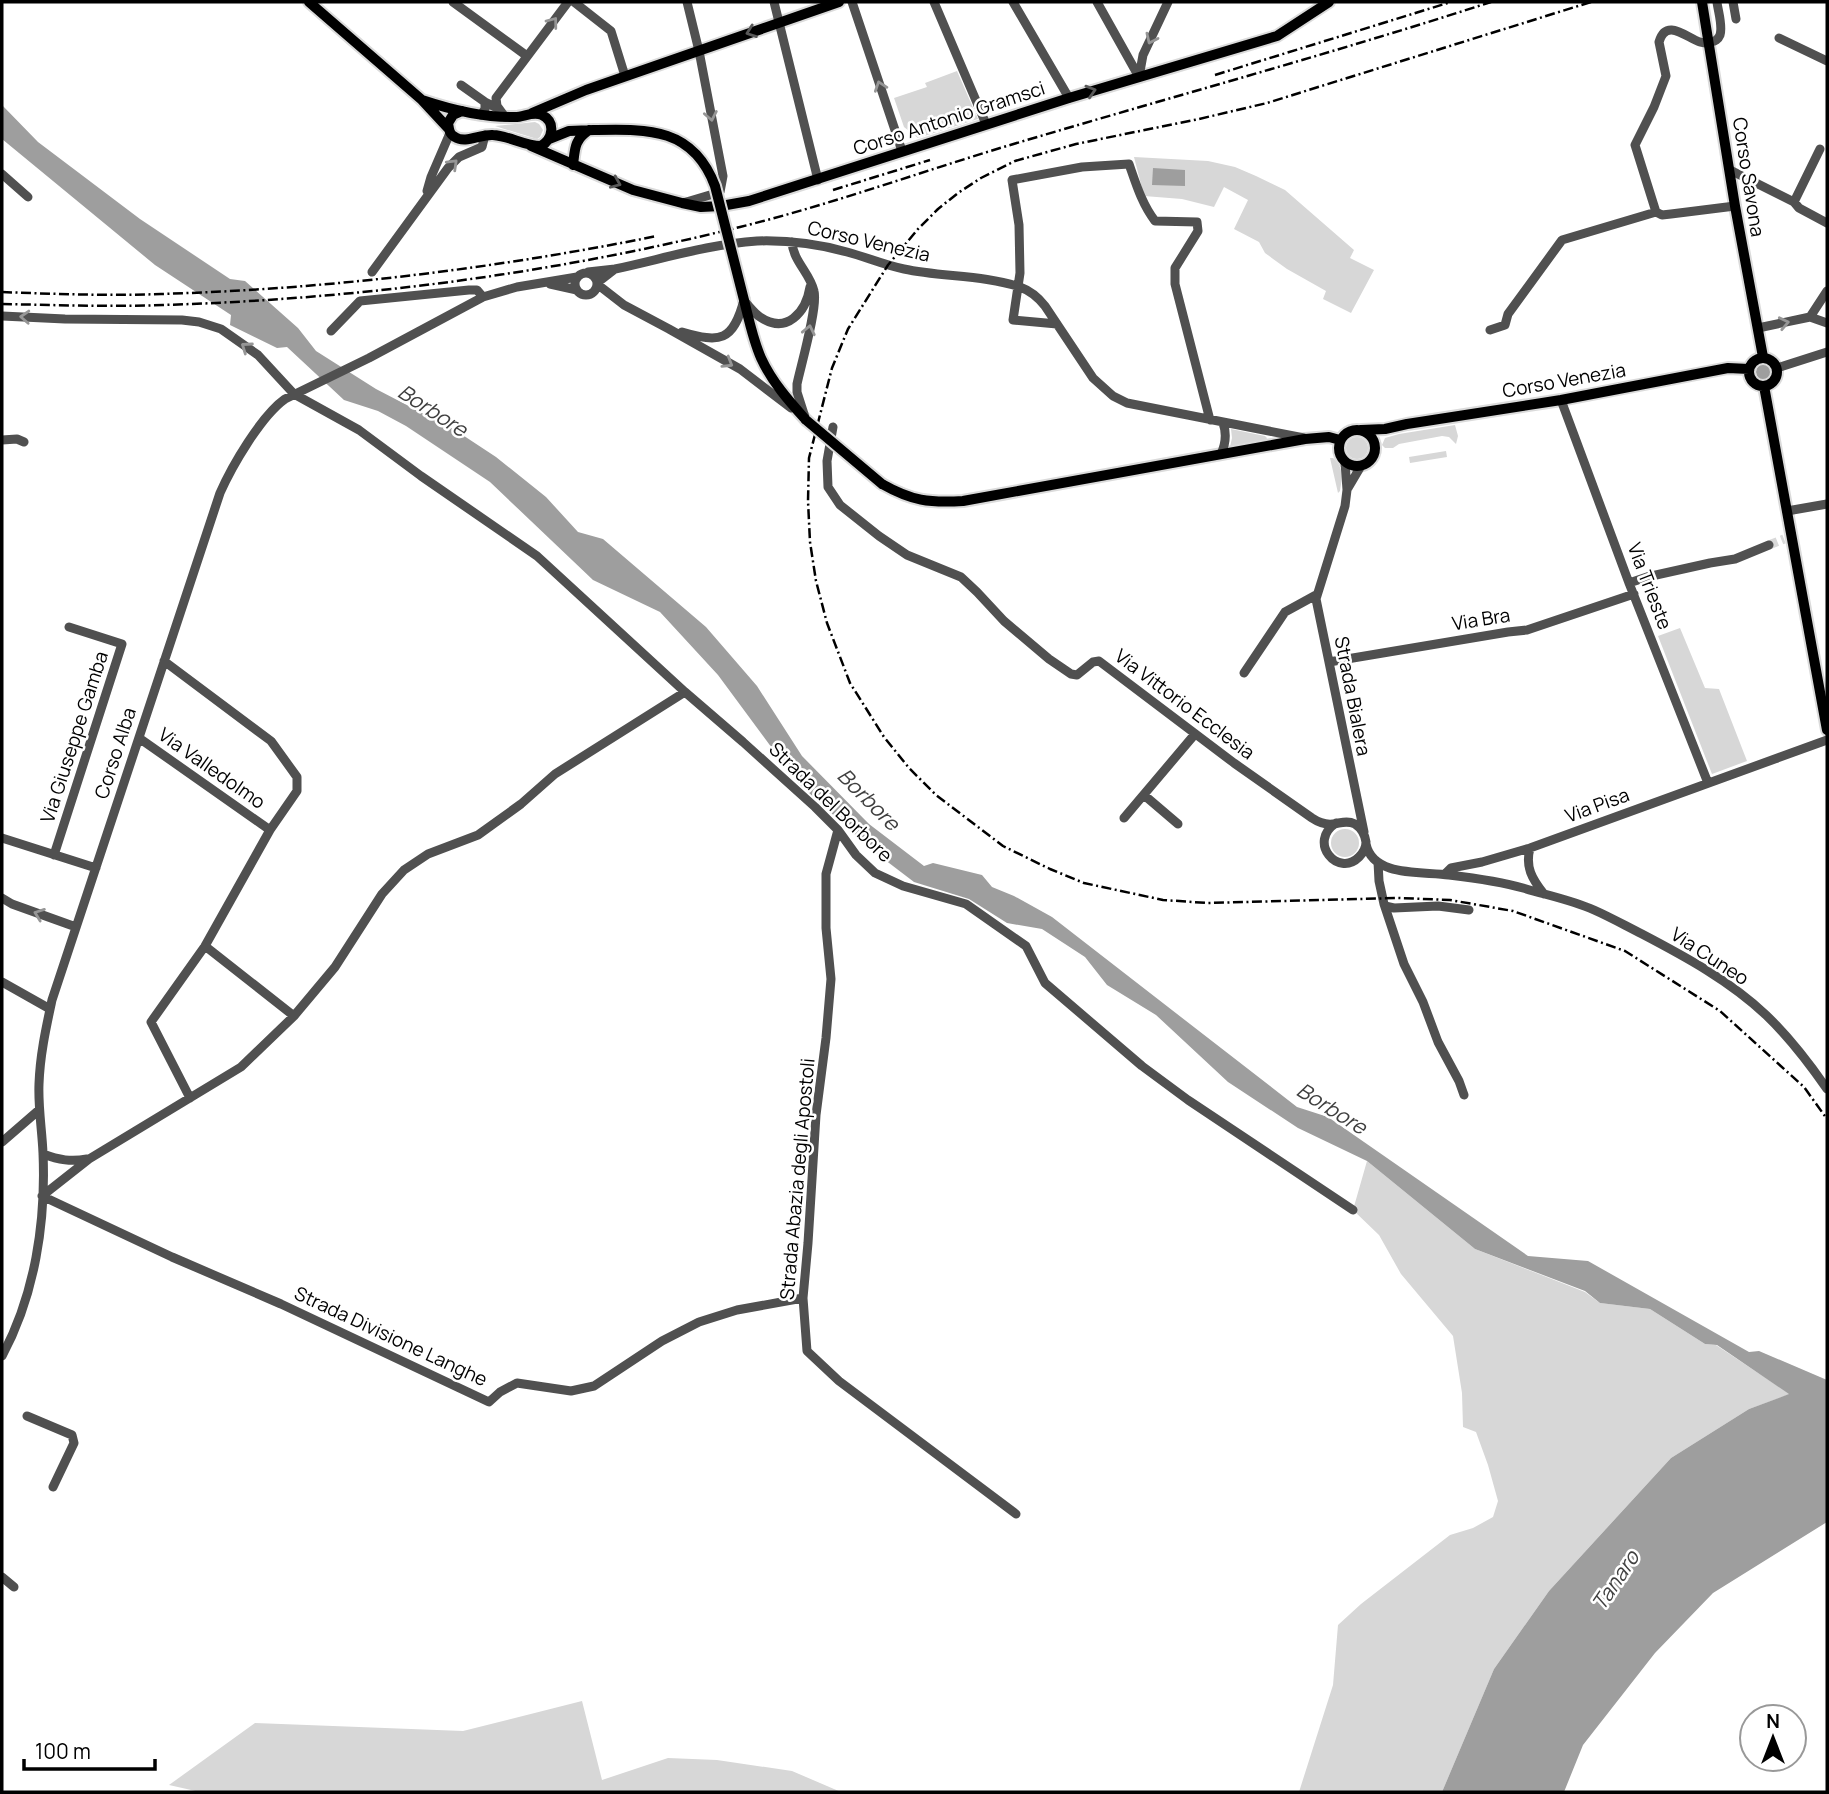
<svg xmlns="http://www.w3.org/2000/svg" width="1829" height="1794" viewBox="0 0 1829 1794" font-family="Manrope,sans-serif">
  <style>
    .green { fill: #d7d7d7 }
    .water { fill: #9e9e9e }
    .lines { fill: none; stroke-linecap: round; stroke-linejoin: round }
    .minor-tunnel { stroke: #d9d9d9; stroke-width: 9; stroke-dasharray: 9 4.5; stroke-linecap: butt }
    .major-casing { stroke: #dbdbdb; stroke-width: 14 }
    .minor { stroke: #505050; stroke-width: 9 }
    .major { stroke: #000; stroke-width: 10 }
    .rail { stroke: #000; stroke-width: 2.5; stroke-dasharray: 10 3.5 2 3.5; stroke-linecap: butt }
    .major-bridge-casing { stroke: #dbdbdb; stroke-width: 14; stroke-linecap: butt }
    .major-bridge { stroke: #000; stroke-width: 10 }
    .oneway { stroke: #969696 }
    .oneway2 { stroke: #595959 }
    .labels { text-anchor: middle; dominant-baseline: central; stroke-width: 5; stroke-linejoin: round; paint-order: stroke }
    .street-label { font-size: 19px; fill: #000; stroke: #fff }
    .water-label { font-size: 21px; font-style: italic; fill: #3f3f3f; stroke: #fff }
  </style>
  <rect width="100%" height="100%" fill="#fff"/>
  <path class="green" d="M957,71L978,119L918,138L904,127L894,98L927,87L925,83Z
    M535,122L539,124L543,130L540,137L537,139L495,126Z
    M1134,157L1208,161L1235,167L1256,176L1285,190L1354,250L1350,258L1374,270L1351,313L1323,299L1326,291L1287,269L1265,253L1259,242L1234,229L1248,200L1224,187L1214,207L1182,199L1144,196Z
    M1455,425L1458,436L1456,444L1449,437L1442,436L1399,444L1393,448H1385L1382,445L1385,438L1399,434Z
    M1231,429L1265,436L1267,438L1266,440L1230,447L1232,438Z
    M1346 448a11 11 0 1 1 22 0a11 11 0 1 1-22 0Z
    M1446,451L1447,457L1410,463L1409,457Z
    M1330,458H1333C1344,467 1342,478 1340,491L1338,493Z
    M1680,628L1705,688L1719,689L1747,761L1712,774L1658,636Z
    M1331 843a14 14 0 1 1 28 0a14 14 0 1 1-28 0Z
    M1367,1161L1475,1249L1585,1292L1600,1303L1650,1309L1705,1344L1716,1345L1790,1394L1749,1409L1671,1458L1549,1591L1494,1669L1442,1792H1299L1333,1685L1338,1625L1361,1604L1450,1535L1473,1528L1493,1517L1498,1501L1488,1465L1476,1432L1463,1427L1462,1393L1453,1336L1401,1274L1379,1235L1353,1210Z
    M582,1701L602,1780L668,1758L717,1760L792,1771L841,1792H200L169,1785L255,1723L463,1731Z"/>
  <path class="water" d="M2,105L38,142L140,219L230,279L245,281L298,328L316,351L376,389L455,430L496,457L546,497L578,532L603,539L706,627L757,686L802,756L869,824L924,866L933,863L982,875L992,887L1014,896L1052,917L1297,1107L1328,1117L1528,1256L1588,1261L1749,1352L1759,1351L1827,1380V1522L1713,1593L1655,1653L1583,1745L1564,1792H1442L1494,1669L1549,1591L1671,1458L1749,1409L1789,1394L1717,1345L1705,1344L1650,1309L1600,1303L1585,1291L1475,1249L1367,1161L1298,1128L1228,1082L1156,1015L1107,985L1085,957L1042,929L1007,923L969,899L914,882L872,850L797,782L718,675L660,612L593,580L490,482L406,426L378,411L344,400L287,347L277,348L230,325L231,315L155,265L2,139Z
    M1153,168L1185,170V186L1152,185Z
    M1756 372a8 8 0 1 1 16 0a8 8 0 1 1-16 0Z"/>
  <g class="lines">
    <path class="minor-tunnel" d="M1769,545L1784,539"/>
    <g class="major-casing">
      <path id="major" d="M309,2L422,100L448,128
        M1702,2L1735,206L1763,357
        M422,100C452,110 483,118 515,117C524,117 533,111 542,115C556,122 553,139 541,146C524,146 510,136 493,135C481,134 465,144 455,137C449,134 449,129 448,123L453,115L462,111
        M532,113L586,90L839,2
        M549,139L569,131L594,130
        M531,146L633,190L682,203L701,207L721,206L749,201L1069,98L1277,36L1329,2
        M573,165C575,149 574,140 589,130
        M744,300C749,320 753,340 761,358C772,382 789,401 806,420
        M1749 372a14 14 0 1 1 28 0a14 14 0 1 1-28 0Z
        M1764,386L1827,730
        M1339 448a18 18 0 1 1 36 0a18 18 0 1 1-36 0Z
        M1361,430L1385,429L1407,424L1561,400L1728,368L1749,369
        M882,484C912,501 929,503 963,501L1305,439L1329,437L1340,440"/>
    </g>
    <path class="minor" d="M453,2L527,56
      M574,2L611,31L625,76
      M774,2L818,180
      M852,2L902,151
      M934,2L986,124
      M1013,2L1069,98
      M1097,2L1139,77
      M1733,2L1736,19
      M1779,38L1827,61
      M1139,77L1143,55L1168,2
      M461,85L485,102
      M481,115L485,109V102L499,109
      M505,117L497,106L496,98L568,2
      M1730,170L1794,202L1799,208L1827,223
      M2,174L28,197
      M427,191L431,177L450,133
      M1794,202L1820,149
      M683,203L720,192L723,176L699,51L687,2
      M1656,212L1635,145L1654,107L1666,76L1659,42C1666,17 1687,38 1700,42C1703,43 1708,43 1711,42C1715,41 1718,40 1720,35C1723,26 1718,11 1717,2
      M792,242C793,261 810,273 814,291C818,307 801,365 797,384V392L805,417
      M615,269C662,259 710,244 757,241C788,240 818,244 847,252C866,257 884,265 904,269C941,277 984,275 1020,287C1031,291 1038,297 1045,306L1093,378L1113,396L1127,403L1304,438
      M372,272L448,168L459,157L482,147L485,135
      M588,272L615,269L597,283
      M575 284a11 11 0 1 1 22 0a11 11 0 1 1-22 0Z
      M550,284L577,290
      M597,284L624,305L669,329L740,369L791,408
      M745,302C750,307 754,313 760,317C787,335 806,312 810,287
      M2,316L65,319L182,320L199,322L221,329L258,355L294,394L359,430L421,476L537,556L685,692L743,742L815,807L838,830L856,855L875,873L903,886L966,904L1026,946L1045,983L1142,1066L1188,1100L1353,1210
      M1810,317L1827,323
      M1057,324L1013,320L1020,273L1019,225L1012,180L1082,167L1129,164C1136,184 1142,204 1155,221L1197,222L1198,231L1175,268V284L1210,420
      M1758,328L1810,317L1827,291
      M1490,330L1505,325L1508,314L1562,240L1656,212L1662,215L1671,214L1735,206
      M331,331L360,301L469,290H477L483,297
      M682,332C720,343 733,342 744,300
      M1777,368L1827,352
      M1561,400L1629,583L1708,783
      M833,427L827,461L828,487L840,505L879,536L907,555L961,577L977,592L1004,621L1049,659L1071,674L1077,675L1093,662L1099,661L1234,763L1312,818C1318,822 1325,825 1333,824C1341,823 1347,820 1355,824C1361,828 1365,835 1366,842C1366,848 1363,853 1359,857C1338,878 1307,842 1336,823
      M2,440L17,439L24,442
      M1221,454C1226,443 1227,434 1223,423
      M1345,462L1347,490L1345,506L1316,599L1364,832
      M1348,488L1361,466
      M1787,511L1827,504
      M1629,583L1647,577L1710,563L1735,559L1769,545
      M164,661L271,741L297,777V791L270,830
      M1329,662L1508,632L1527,630L1634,594
      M1244,673L1285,612L1316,595
      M139,738L270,830L205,946L294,1016
      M1144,795L1178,824
      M1124,818L1195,734
      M838,830L826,874V928L831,979L826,1038L816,1115L808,1243L803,1298L807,1351L839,1381L1016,1514
      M2,838L96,868
      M1366,844C1373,878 1424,871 1449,875C1474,878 1499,881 1523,888C1546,895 1572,900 1594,910C1610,917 1626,926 1642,934C1686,957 1730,981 1766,1015C1790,1038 1809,1063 1827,1089
      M1530,848C1525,867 1532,879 1544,894
      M54,855L122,644L69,627
      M1378,862L1379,881L1384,904L1404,964L1423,1002L1438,1042L1459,1081L1464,1095
      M1445,874L1451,868L1482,862L1530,848L1827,740
      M2,898L12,904L76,927
      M1385,906L1394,908L1438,906L1469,910
      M2,982L50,1009
      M190,1098L151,1022L205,946
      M2,1142L39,1110
      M43,1154C59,1160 71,1162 87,1159
      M42,1196L172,1257L281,1304L489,1402L500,1392L517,1383L571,1391L594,1386L662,1341L699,1322L737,1310L803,1298
      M42,1196L89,1159L241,1067L294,1016L335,967L382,894L404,870L428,854L478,835L521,804L555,774L685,692
      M2,1356C35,1295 46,1222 43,1153C42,1130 38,1107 39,1084C40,1055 46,1028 52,1000L220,493C232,466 261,416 285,399L369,358L483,297L517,287L577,277
      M27,1416L72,1435L74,1443L53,1487
      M2,1577L14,1587"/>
    <use href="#major" class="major"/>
    <path class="rail" d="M1591,2L1267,103L1199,119L1076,144L1015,161L981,178L958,193L938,209L918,229L888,265L848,329L832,368L809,458L808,501L810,542L816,581L827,623L850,683L884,737L909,768L936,795L1003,846L1050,869L1084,883L1163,900L1208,903L1398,898L1450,900L1513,911L1625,951L1720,1011L1804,1087L1827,1119
      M1215,75L1451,2
      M833,190L930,160
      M2,292C55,294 108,296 161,294C328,289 493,269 657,236
      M2,304C55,305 109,307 163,305C358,299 551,274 740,227C837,203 931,168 1027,140C1182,94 1337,52 1491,2"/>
    <g class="major-bridge-casing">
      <path id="major-bridge" d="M594,130C647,129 693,127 715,186L744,300
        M806,420L882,484"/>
    </g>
    <use href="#major-bridge" class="major-bridge"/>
  </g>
  <defs><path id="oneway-chevron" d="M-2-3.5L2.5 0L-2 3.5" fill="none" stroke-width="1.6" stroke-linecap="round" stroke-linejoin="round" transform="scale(1.75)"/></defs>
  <g class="oneway">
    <use href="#oneway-chevron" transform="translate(553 22) rotate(-53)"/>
    <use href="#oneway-chevron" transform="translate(1151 39) rotate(115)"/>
    <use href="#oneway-chevron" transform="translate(880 86) rotate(-109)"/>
    <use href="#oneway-chevron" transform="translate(711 116) rotate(79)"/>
    <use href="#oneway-chevron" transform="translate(453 164) rotate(-44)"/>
    <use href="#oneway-chevron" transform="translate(25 317) rotate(-177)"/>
    <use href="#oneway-chevron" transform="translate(1784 323) rotate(-12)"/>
    <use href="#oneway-chevron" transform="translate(809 330) rotate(-78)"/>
    <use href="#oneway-chevron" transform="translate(246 347) rotate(-145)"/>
    <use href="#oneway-chevron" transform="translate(728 363) rotate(31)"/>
    <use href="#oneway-chevron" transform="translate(39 914) rotate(-160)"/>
  </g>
  <g class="oneway2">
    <use href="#oneway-chevron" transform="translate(751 32) rotate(160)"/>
    <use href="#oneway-chevron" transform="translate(1091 91) rotate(-17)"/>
    <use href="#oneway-chevron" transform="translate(616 183) rotate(23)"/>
  </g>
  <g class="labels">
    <g class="street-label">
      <text transform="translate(949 118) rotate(-18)">Corso Antonio Gramsci</text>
      <text transform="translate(1749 177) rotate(81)">Corso Savona</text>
      <text transform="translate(869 241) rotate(13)">Corso Venezia</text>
      <text transform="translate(1564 380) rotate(-10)">Corso Venezia</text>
      <text transform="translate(1650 586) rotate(69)">Via Trieste</text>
      <text transform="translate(1481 619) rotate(-9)">Via Bra</text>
      <text transform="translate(1353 696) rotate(79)">Strada Bialera</text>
      <text transform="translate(1185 704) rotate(37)">Via Vittorio Ecclesia</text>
      <text transform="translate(74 737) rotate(-72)">Via Giuseppe Gamba</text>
      <text transform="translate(115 753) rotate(-72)">Corso Alba</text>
      <text transform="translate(212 768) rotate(35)">Via Valledolmo</text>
      <text transform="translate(831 802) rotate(44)">Strada del Borbore</text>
      <text transform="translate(1597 805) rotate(-20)">Via Pisa</text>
      <text transform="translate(1710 956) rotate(33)">Via Cuneo</text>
      <text transform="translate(797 1179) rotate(-85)">Strada Abazia degli Apostoli</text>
      <text transform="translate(391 1336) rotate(25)">Strada Divisione Langhe</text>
    </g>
    <g class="water-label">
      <text transform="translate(433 410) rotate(33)">Borbore</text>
      <text transform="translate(869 799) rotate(45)">Borbore</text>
      <text transform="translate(1332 1108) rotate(32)">Borbore</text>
      <text transform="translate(1615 1580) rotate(-56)">Tanaro</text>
    </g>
  </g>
  <rect width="1829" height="1794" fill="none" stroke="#000000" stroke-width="7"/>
  <g transform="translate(1773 1738)"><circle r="33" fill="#ffffff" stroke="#999999" stroke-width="2"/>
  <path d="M0-5L12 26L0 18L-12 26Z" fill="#000000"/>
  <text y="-10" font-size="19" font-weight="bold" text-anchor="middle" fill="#000000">N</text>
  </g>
  <path d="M24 1759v10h131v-10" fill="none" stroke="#000000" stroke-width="3.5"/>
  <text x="35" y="1759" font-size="21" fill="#000000" stroke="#ffffff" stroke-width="5" paint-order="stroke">100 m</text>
</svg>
